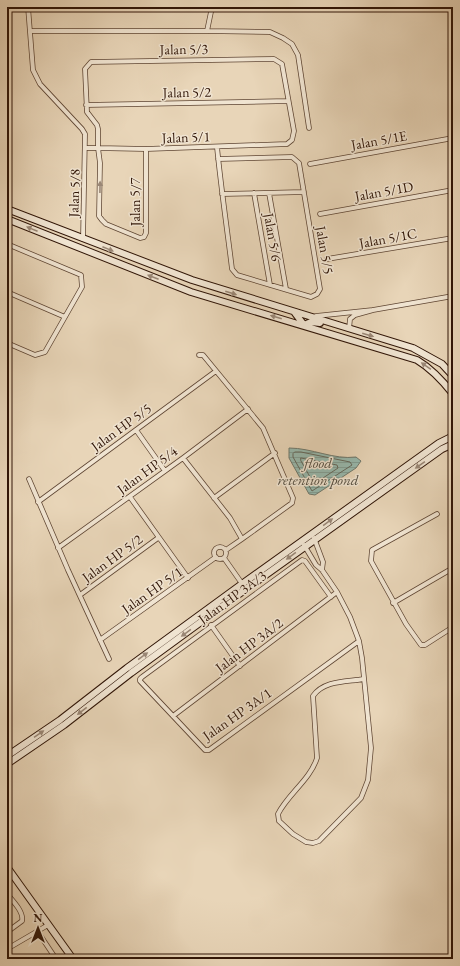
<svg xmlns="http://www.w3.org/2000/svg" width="460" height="966" viewBox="0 0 460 966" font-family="'EB Garamond',serif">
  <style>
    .water { fill: url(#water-rules); stroke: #6e776b }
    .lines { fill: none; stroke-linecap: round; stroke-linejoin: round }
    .shore { stroke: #64675a; stroke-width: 1 }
    .street-casing { stroke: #5e4533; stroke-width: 5.5 }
    .secondary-casing { stroke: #301507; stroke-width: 8 }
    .street { stroke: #f0e4d1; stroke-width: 4 }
    .secondary { stroke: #f0e4d1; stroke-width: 6 }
    .oneway { fill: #9a8776 }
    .labels { text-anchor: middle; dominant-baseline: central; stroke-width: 3; stroke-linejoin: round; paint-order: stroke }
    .street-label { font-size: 14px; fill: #301507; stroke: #f0e4d1 }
    .water-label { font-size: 15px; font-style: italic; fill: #544e41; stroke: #f0e4d1 }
  </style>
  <defs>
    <pattern id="water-rules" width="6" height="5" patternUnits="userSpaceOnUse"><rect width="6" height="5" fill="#97b9ae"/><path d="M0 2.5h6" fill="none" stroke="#829e94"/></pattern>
  </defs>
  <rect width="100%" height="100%" fill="#e8d5b8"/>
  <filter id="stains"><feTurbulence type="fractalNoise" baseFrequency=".005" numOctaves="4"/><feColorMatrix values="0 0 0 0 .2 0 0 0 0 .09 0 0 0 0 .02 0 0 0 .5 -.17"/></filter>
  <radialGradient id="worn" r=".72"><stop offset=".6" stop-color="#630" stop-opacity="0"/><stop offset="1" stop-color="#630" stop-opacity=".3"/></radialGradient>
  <path class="water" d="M289,448C312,448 334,460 356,457L361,461L356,468L315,495L309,494L289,458Z"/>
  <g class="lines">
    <path class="shore" d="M295,452H301L350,462L352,465L312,491L293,457V454Z
      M301,458L337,465L338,468L314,484L301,461Z"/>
    <g class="street-casing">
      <path id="street" d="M28,7L33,70L40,84L82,129L85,134L83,239
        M30,31H207L270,32L283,38L292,44L298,55L309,128
        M207,31L212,7
        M86,105L288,101
        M217,147C221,188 227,228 232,269L237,275L311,297L317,294L320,289L299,163L292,157L218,159
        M86,148H98L146,149L287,144L292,140L294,131L282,64L274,59L91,62L85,69L87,112L97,125L98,129V148L100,163L99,216L102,220L106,224L140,238L144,237L146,233V149
        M310,164L453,138
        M254,193L270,285
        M269,193L286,289
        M222,194L304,192
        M320,214L453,190
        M7,244L81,275L82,287L45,352L35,355L7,343
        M327,259L453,238
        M7,292L65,317
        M373,310L453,296
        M316,316L373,310L355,315L350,319L349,329
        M199,355H203L263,428L293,498L292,503L242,539L226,550
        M136,430L165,471
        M183,458L230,518L242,539
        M29,479L68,570L109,659
        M130,497L188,578
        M214,498L275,453
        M38,502L216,371
        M437,514L372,550L371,561L406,624L421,645H425L453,627
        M314,538L323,562L322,570
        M304,545L316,565L322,570L337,592L350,617L359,641L362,658L371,748L368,780L361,798L319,841L313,843L306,842L293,834L279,821L278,814C288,794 310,780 317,758L313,696C324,680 347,682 364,679
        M214 553a6 6 0 1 1 12 0a6 6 0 1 1-12 0Z
        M58,548L183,458L248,409
        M224,558L243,585
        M7,582L9,593L7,600
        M80,595L158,538
        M331,597L305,561L302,560L142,677L140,679V681L205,750H209L359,641
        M393,603L453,568
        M211,625L240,666
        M100,640L216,557
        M173,716L337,592
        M7,894C13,901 24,912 22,921L7,932
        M38,932L56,959
        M7,949L48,925"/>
    </g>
    <g class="secondary-casing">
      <path id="secondary" d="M7,209L192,280L413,348L442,364L453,376
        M7,219L191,292L417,360C432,369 442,380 453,394
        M295,313L304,325L311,322L320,323
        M7,756L60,720L127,668L242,584L439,443L453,436
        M7,764L64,725L131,673L246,589L442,449L453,444
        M7,867L73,959"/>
    </g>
    <use href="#street" class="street"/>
    <use href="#secondary" class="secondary"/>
  </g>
  <defs><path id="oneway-solid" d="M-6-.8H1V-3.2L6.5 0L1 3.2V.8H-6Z"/></defs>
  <g class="oneway">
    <use href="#oneway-solid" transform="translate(100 187) rotate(-89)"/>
    <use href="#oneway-solid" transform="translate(32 229) rotate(-158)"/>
    <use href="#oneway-solid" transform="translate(108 249) rotate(22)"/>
    <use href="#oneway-solid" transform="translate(153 277) rotate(-159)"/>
    <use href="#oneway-solid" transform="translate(231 293) rotate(17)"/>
    <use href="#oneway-solid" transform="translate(276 317) rotate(-164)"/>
    <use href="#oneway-solid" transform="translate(368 335) rotate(16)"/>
    <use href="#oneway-solid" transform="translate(426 366) rotate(-145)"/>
    <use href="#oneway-solid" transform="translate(420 465) rotate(145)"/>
    <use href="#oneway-solid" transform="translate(328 522) rotate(-36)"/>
    <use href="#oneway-solid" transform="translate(291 556) rotate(144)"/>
    <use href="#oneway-solid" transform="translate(186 633) rotate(144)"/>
    <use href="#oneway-solid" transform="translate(143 656) rotate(-36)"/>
    <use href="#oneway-solid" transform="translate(82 711) rotate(142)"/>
    <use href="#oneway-solid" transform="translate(39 734) rotate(-34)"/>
  </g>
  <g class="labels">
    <g class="street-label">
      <text transform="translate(184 49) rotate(-1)">Jalan 5/3</text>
      <text transform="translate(187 92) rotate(-1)">Jalan 5/2</text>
      <text transform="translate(186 137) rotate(-2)">Jalan 5/1</text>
      <text transform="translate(379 140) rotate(-10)">Jalan 5/1E</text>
      <text transform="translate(384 191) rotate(-10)">Jalan 5/1D</text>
      <text transform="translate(74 193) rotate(-88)">Jalan 5/8</text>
      <text transform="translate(135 202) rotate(-90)">Jalan 5/7</text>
      <text transform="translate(273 237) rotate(80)">Jalan 5/6</text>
      <text transform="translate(388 238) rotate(-10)">Jalan 5/1C</text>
      <text transform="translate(325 250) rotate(80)">Jalan 5/5</text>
      <text transform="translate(121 427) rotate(-36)">Jalan HP 5/5</text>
      <text transform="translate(147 470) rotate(-36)">Jalan HP 5/4</text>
      <text transform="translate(112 558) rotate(-36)">Jalan HP 5/2</text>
      <text transform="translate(152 590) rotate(-35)">Jalan HP 5/1</text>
      <text transform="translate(232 597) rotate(-36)">Jalan HP 3A/3</text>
      <text transform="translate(249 645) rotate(-37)">Jalan HP 3A/2</text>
      <text transform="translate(237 714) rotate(-35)">Jalan HP 3A/1</text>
    </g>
    <g class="water-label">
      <text x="318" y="462">flood<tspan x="318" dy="17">retention pond</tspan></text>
    </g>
  </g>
  <rect width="460" height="966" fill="none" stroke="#e8d5b8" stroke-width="24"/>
  <rect x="8" y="8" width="444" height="950" fill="none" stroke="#301507" stroke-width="2"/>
  <rect x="12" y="12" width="436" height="942" fill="none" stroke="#301507"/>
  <g transform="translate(38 928)" stroke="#f0e4d1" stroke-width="3" paint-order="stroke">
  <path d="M0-3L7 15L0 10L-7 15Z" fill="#301507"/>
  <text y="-6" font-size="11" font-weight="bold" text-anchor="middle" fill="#301507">N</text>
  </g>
  <rect width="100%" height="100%" filter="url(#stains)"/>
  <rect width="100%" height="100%" fill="url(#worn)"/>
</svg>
